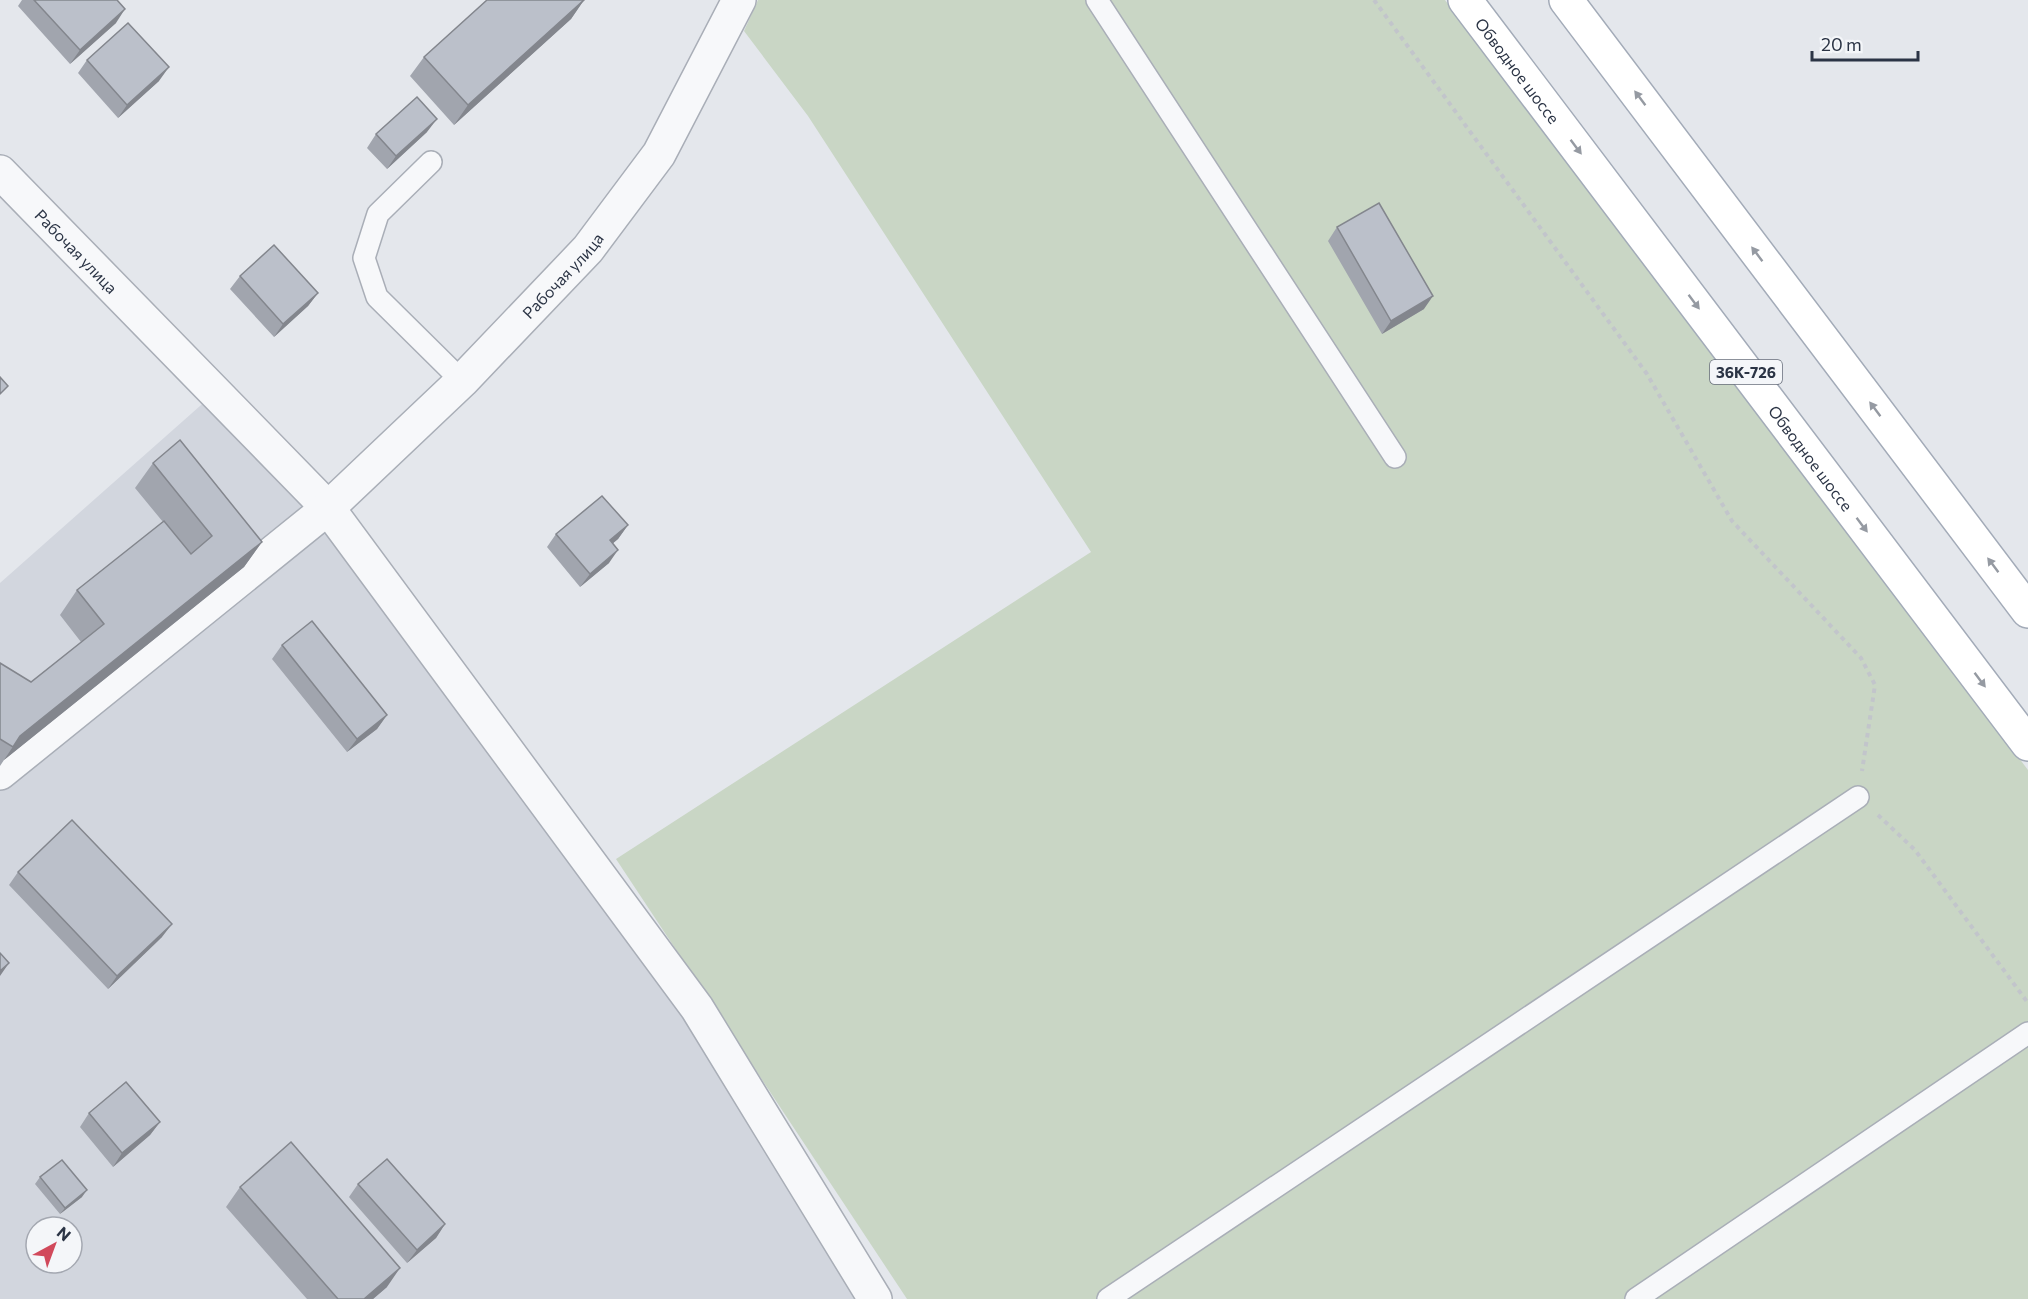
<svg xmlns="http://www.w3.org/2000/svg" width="2028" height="1299" viewBox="0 0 2028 1299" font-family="Commissioner,sans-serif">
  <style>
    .built { fill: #d2d6de; fill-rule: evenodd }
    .green { fill: #c9d6c5 }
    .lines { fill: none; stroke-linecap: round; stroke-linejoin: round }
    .lane-casing { stroke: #a9aeb7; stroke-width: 24 }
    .street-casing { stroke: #a9aeb7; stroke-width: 36 }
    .primary-casing { stroke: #a3abb8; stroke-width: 36 }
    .path { stroke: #c2c5cb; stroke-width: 4; stroke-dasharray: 4.5 4.5; stroke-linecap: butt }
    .lane { stroke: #f7f8fa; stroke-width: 21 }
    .street { stroke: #f7f8fa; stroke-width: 33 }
    .primary { stroke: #fff; stroke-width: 33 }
    .wall { fill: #a1a5ae }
    .shaded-wall { fill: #83868d }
    .building { fill: #bbc0ca; stroke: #83868d; stroke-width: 1.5 }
    .oneway { fill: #959aa2 }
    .labels { text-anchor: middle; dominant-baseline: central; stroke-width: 5; stroke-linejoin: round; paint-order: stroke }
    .shield { fill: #f4f6f9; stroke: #676e7b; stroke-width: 1.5 }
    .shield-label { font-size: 15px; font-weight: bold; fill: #2b3445 }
    .street-label { font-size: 16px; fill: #2b3445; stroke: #f4f6f9 }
  </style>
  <rect width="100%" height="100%" fill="#e4e7ec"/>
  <path class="built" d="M209,398L337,536L751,1111L862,1299H0V583ZM36,1227H72V1263H36Z"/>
  <path class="green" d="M758,0H1445L2028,770V1299H907L616,859L1091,552L808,116L744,31Z"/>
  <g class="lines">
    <g class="lane-casing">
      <path id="lane" d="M1097,0L1395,457
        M431,162L378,214L364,258L377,297L462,381
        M1108,1299L1858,797
        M1636,1299L2028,1033"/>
    </g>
    <g class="street-casing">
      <g id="street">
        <path id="s1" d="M0,172L328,508L697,1008L875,1299"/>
        <path id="s2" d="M0,773L328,508L462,381L588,249L659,154L739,0"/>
      </g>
    </g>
    <g class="primary-casing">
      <g id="primary">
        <path id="s3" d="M1465,0L2028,744"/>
        <path d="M1566,0L2028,611"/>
      </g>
    </g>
    <path class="path" d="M1374,0L1647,374L1732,521L1861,658L1875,685L1862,771
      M1878,815L1915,850L2028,1003"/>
    <use href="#lane" class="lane"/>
    <use href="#street" class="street"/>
    <use href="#primary" class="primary"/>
  </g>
  <path class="wall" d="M22,0H117L116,23L70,64L18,6Z
    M584,0L571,19L454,125L410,76L424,57Z
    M87,60L159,81L118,118L78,73Z
    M427,132L387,169L367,148L376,134Z
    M1337,227L1424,309L1382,334L1328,241Z
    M240,276L318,293L308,306L274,337L230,289Z
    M153,463L262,542L244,567L4,760L0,766V663L31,682L81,642L60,615L77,590L163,522L135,488Z
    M628,525L618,539L612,544L609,563L580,587L547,547L556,534Z
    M282,645L387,715L377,729L347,752L272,659Z
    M18,872L162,937L108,989L9,885Z
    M89,1113L160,1122L150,1135L113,1167L80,1127Z
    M40,1177L82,1197L60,1214L35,1184Z
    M358,1184L445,1224L436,1238L407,1263L349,1197Z
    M240,1187L387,1287L373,1299H307L226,1207Z"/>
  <path class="shaded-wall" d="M584,0L571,19L454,125L468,105Z
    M125,9L116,23L70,64L80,50Z
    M169,67L159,81L118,118L127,105Z
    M437,119L427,132L387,169L396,156Z
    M318,293L308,306L274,337L283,324Z
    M1433,296L1424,309L1382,334L1391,321Z
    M628,525L618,539L600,554L610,540Z
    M262,542L244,567L4,760L20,736Z
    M618,550L609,563L580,587L590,574Z
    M387,715L377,729L347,752L357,739Z
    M172,924L162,937L108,989L117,976Z
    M9,963L0,976V971Z
    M160,1122L150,1135L113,1167L122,1153Z
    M87,1190L82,1197L60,1214L65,1208Z
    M445,1224L436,1238L407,1263L417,1250Z
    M400,1268L387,1287L373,1299H364Z"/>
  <path class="building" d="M34,0H117L125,9L80,50Z
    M487,0H584L468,105L424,57Z
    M128,23L169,67L127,105L87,60Z
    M417,97L437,119L396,156L376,134Z
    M1379,203L1433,296L1391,321L1337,227Z
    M274,245L318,293L283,324L240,276Z
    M0,377L8,386L0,394Z
    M180,440L262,542L20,736L13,747L0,739V663L31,682L104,624L77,590L164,521L191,554L212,536L153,463Z
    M602,496L628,525L610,540L618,550L590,574L556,534Z
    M312,621L387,715L357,739L282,645Z
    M72,820L172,924L117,976L18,872Z
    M0,953L9,963L0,971Z
    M126,1082L160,1122L122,1153L89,1113Z
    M291,1142L400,1268L364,1299H338L240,1187Z
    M387,1159L445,1224L417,1250L358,1184Z
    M62,1160L87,1190L65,1208L40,1177Z"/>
  <defs><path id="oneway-solid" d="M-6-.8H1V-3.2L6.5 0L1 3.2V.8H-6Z" transform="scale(1.5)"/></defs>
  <g class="oneway">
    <use href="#oneway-solid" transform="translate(1640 98) rotate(-127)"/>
    <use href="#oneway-solid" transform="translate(1576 147) rotate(53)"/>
    <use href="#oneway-solid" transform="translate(1757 254) rotate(-127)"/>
    <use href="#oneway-solid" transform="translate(1694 302) rotate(53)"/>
    <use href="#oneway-solid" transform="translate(1875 409) rotate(-127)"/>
    <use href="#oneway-solid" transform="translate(1862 525) rotate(53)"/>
    <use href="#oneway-solid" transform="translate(1993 565) rotate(-127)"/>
    <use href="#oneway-solid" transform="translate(1980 680) rotate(53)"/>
  </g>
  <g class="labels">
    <rect class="shield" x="1710" y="360" width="72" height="24" rx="4.5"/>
    <g class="shield-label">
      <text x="1746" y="372">36К-726</text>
    </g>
    <g class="street-label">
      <text stroke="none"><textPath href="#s3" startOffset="88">Обводное шоссе</textPath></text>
      <text stroke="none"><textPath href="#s1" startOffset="110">Рабочая улица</textPath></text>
      <text stroke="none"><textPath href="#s2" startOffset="752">Рабочая улица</textPath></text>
      <text stroke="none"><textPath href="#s3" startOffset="574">Обводное шоссе</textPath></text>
    </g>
  </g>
  <g transform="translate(54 1245) rotate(41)"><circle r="28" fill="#f4f6f9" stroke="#a4a8b1" stroke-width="1.5"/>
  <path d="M0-4.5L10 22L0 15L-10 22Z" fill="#d1495b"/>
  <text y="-9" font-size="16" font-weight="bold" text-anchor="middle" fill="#2b3445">N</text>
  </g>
  <path d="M1812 51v9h106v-9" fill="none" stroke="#2b3445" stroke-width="3"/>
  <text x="1821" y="51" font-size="18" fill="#2b3445" stroke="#f4f6f9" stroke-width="4.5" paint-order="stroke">20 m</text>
</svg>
